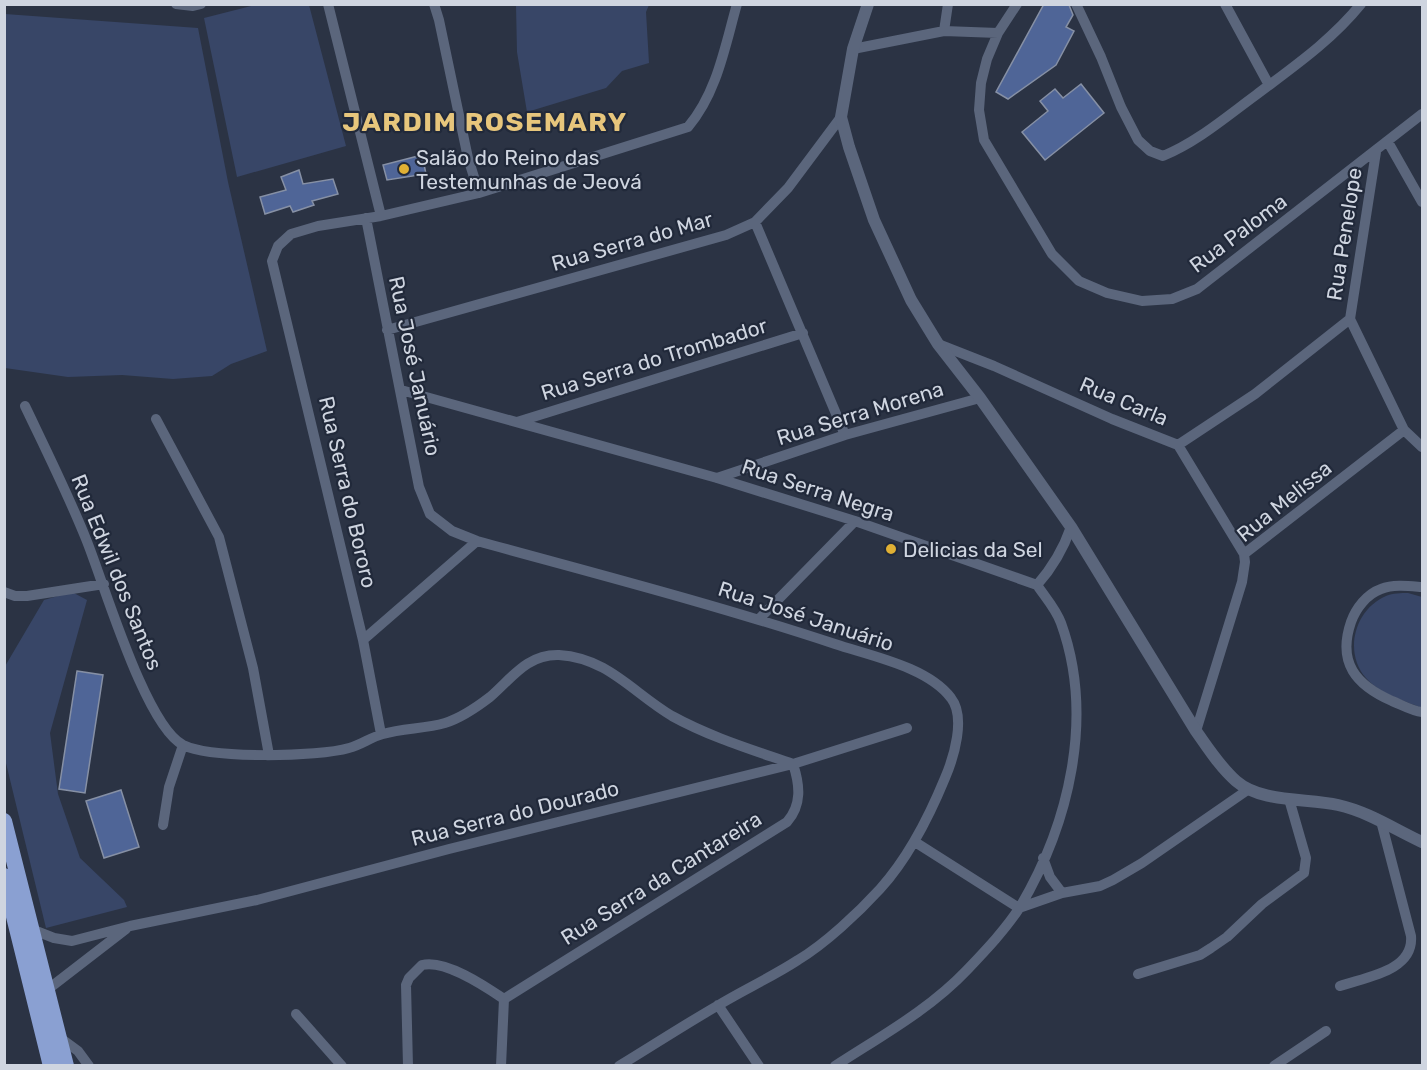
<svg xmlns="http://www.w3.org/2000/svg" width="1427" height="1070" viewBox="0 0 1427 1070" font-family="Rubik,sans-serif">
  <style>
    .green { fill: #384667 }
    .building { fill: #4f6597; stroke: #8690a5; stroke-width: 1.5 }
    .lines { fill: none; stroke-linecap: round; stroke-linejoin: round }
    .minor { stroke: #5b667c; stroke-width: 10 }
    .tertiary { stroke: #5b667c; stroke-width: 12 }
    .trunk { stroke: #8aa0d2; stroke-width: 16 }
    .poi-dot { fill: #e0b034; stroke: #21293a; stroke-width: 2 }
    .labels { text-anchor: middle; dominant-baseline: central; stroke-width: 4.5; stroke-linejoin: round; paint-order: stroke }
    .poi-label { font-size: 21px; fill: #cfd5e0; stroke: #21293a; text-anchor: start }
    .street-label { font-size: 21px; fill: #cfd5e0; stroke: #21293a }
    .district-label { font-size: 27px; font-weight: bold; letter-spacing: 1.5px; fill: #e7c67c; stroke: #21293a }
  </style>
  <rect width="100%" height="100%" fill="#2b3344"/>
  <path class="green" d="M255,5H309L346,146L237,177L204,18Z
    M516,5H649L646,12L649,63L622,71L606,88L527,112L517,52Z
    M5,14L198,28L228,182L267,351L231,364L212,376L173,379L122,375L68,377L5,368Z
    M72,592L87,600L50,733L58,794L80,858L124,900L127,907L46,928L5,759L4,668L44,600Z
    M1408,593L1422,597V708C1403,700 1380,694 1366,678C1343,652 1355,609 1386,596C1393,593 1401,593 1408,593Z"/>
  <path class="building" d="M1044,4L1069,5L1073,15L1066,27L1074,31L1056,65L1008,99L996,92Z
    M1081,84L1104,113L1045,160L1022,132L1048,111L1040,101L1055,89L1063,98Z
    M422,155L426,174L387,180L383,165Z
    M299,170L303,184L333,179L338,194L312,201L314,205L293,212L290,206L265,214L260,197L286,190L281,177Z
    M77,671L103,675L85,793L59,789Z
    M121,790L139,847L104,858L86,801Z"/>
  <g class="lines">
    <path class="minor" d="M176,4L193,6L201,4
      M328,4L381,216
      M434,4L439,20L468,158L479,193
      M1076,4L1101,57L1121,107L1138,140L1150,151L1163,156C1197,142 1226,117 1256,95C1293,67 1331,41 1361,4
      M1225,4L1269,85
      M944,31L948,4
      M998,33L987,59L981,83L979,110L984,140L1052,254L1079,281L1107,293L1142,301L1172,299L1197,289L1422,114
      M853,49L944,31L998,33L1017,4
      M1388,142L1422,202
      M1376,152L1350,319L1404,430L1422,447
      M366,218L419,487L430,514L452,531L477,541C597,574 717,605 835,644C871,656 928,667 951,698C966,717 954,757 945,778C929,817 909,857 880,889C859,912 825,944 798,960C772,977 743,990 717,1006C684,1025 652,1046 619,1066
      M755,222L845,435
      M387,330L726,235L755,222L788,188L841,117
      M938,344L994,366L1112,419L1178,445L1244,554L1245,562L1242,582L1196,731
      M401,390L717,478L855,521L1037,585C1045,597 1056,609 1061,623C1095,717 1069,824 1020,907C1006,929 985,951 967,970C929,1010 881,1036 835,1066
      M25,406C46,450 68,494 86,539C104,583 145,725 183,745C212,759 318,757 349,748C361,745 371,737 383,734C403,728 425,729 445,723C461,718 477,707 490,697C512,678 527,654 559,655C608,658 633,693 672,716C710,737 753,750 793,764
      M156,419L219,537L253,668L269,755
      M517,422L803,333
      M1178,445L1255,394L1350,319
      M717,478L845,435L980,398
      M1244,554L1404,430
      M1037,585C1053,567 1063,550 1071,527
      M1422,587C1409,586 1394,584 1381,589C1367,594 1356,608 1351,622C1337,663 1356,685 1392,701C1402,705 1412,711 1422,712
      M4,592L15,596H27L104,584
      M759,619L855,521
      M363,640L477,541
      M381,734L363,640L272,261L278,246L291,234L318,226L381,216L479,193L688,127C717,93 725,46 737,4
      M163,825L169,787L183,745
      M915,842L1019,908
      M1043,858L1050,877L1062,893
      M1019,908L1062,893L1100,886L1113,880L1142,863L1249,789
      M31,929L54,938L72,941L130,926L257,900L449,849L793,764L907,728
      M1138,974L1200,955L1211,948L1227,937L1262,904L1304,873L1306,858L1289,799
      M1340,986C1366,977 1414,971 1411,936L1381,821
      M47,990L126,929
      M504,999L787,822C802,805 800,785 793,764
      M718,1005L759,1066
      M296,1014L342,1066
      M59,1037L78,1051L89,1066
      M408,1066L406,985L409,978L422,965C445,959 485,986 504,999
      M501,1066L504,999
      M1274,1066L1326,1031"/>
    <path class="tertiary" d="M868,4L853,49L841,117L849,147L874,220L911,300L938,344L980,398L1071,527L1196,731C1208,748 1220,767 1236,781C1261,803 1307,798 1338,805C1369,812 1394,829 1422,842"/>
    <path class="trunk" d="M4,821L66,1066
      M4,876L51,1066"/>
  </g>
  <g class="poi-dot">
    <circle cx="404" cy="169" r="6"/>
    <circle cx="891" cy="549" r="6"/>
  </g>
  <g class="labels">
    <g class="poi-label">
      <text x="416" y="157">Salão do Reino das<tspan x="416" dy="24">Testemunhas de Jeová</tspan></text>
      <text x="903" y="549">Delicias da Sel</text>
    </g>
    <g class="street-label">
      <text transform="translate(1238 233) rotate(-37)">Rua Paloma</text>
      <text transform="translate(1344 234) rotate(-81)">Rua Penelope</text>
      <text transform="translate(632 241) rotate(-16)">Rua Serra do Mar</text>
      <text transform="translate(654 359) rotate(-17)">Rua Serra do Trombador</text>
      <text transform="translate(415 366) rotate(78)">Rua José Januário</text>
      <text transform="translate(1124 401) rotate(23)">Rua Carla</text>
      <text transform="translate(860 413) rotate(-17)">Rua Serra Morena</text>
      <text transform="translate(818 490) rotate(18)">Rua Serra Negra</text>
      <text transform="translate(348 492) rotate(77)">Rua Serra do Bororo</text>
      <text transform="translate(1284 501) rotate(-39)">Rua Melissa</text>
      <text transform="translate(117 572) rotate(68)">Rua Edwil dos Santos</text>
      <text transform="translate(806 616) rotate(18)">Rua José Januário</text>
      <text transform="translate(515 813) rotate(-14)">Rua Serra do Dourado</text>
      <text transform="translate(661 878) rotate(-32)">Rua Serra da Cantareira</text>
    </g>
    <g class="district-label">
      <text x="485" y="122">JARDIM ROSEMARY</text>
    </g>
  </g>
  <rect width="1427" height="1070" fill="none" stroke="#cfd5e0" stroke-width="12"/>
</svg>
